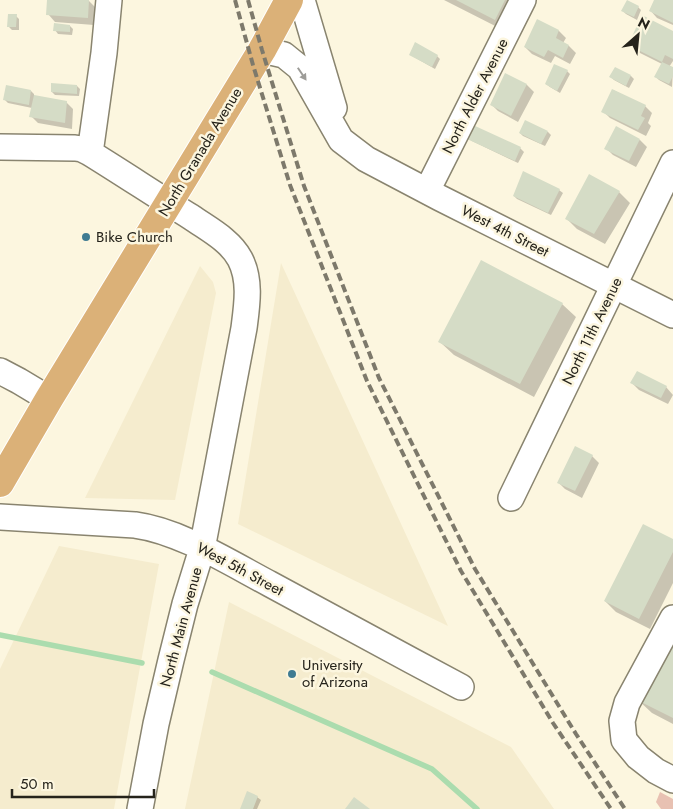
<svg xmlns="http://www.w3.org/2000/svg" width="673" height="809" viewBox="0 0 673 809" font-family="Jost,sans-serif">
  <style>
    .built { fill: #f5ecce }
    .green { fill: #e8c1b2 }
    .shadow { fill: #0003 }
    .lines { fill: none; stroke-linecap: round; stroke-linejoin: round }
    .stream { stroke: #abdcae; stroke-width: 5.5 }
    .building { fill: #d5dcc6 }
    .minor-casing { stroke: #89846f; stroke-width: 28 }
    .major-casing { stroke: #fff; stroke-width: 30 }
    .minor { stroke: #fff; stroke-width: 25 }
    .major { stroke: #dbb178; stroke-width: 28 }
    .rail { stroke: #7d796b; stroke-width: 4; stroke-dasharray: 8 4; stroke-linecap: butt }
    .oneway { fill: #9d9c98 }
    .poi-dot { fill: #3f7b92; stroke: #fcf6df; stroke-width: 2 }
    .labels { text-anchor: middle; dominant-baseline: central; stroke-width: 5; stroke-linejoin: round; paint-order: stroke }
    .street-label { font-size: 15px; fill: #25231b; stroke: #fcf6df }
    .poi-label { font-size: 15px; fill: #25231b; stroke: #fcf6df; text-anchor: start }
  </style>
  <rect width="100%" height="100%" fill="#fcf6df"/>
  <path class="built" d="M281,263L448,626L238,524Z
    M200,266L213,282L216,293L175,500L85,498Z
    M59,546L159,564L114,809H0V669Z
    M229,602L511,747L554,809H185Z"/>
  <path class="green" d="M660,792L673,799V809H661L656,802Z"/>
  <path class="shadow" d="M49,0L89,1L96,8L94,25L55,22L48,14Z
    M444,0H526L509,33Z
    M656,0H673V25L657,18L650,10Z
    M638,7L641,10L637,20L626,14L623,11Z
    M16,16L19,19V30H12L9,27Z
    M538,21L559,31L566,38L563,43L569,46L576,53L570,64L555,56L551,63L532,54L525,47Z
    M70,26L73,29L72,35L58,34L55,30Z
    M673,32V61L669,67L673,69L672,87L659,80L656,77L662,64L636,51L629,44Z
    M410,54L437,56L440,59L435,69L414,57Z
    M567,71L570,74L560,93L550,87L546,84Z
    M506,75L527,85L534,92L518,122L498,111L491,104Z
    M631,76L634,79L629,88L614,80L611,77Z
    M77,86L80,89L79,96L55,95L52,92Z
    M613,90L645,106L652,113L648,123L651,126L646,136L610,118L603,111Z
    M31,91L34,94V96L66,102L73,109L72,129L38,123L31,116L32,108L8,103L5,100Z
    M548,132L551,135L545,146L523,136L520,133Z
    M468,138L520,148L524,152L518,163L472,141Z
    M640,140L647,147L636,167L613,155L606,148Z
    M559,190L563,193L551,215L517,199L514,196Z
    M619,192L630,203L605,244L577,229L567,219Z
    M562,304L576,317L534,397L454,355L440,342Z
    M632,383L666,387L673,395L668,404L639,390Z
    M592,456L599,463L582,498L565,489L558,482Z
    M673,540V583L650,629L616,612L605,601Z
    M673,646V724L652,713L638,700Z
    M257,797L261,800L257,809H241Z"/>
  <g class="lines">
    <path class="stream" d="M0,635L142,663
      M212,672L432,769L477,809"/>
  </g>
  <path class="building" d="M47,0H89L88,18L46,15Z
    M456,0H505L495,20Z
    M627,0L639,6L634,17L621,11Z
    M654,0H673V23L649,11Z
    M8,14H17L16,27H7Z
    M642,15L673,31V59L665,55L662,62L673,67V76L669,84L654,77L662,62L628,45Z
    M537,19L559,30L556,38L569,45L563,58L548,50L544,57L524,47Z
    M54,23L70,25V32L53,31Z
    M415,42L438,55L432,67L409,55Z
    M554,64L568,70L557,91L545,84Z
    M615,67L631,75L626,86L609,77Z
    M505,73L527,84L511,116L490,105Z
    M51,83L77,85V94L51,92Z
    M6,85L31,90L29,105L3,100Z
    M612,89L646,105L641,116L645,118L638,130L601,112Z
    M34,95L67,101L65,123L29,117Z
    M525,120L548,131L541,144L519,133Z
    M473,125L521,147L515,161L467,139Z
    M616,126L640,139L629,161L604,149Z
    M523,171L560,189L548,213L513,196Z
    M589,174L620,191L594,234L565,219Z
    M481,260L563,303L520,384L438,342Z
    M637,371L667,386L661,398L630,383Z
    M575,446L593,455L575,491L557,483Z
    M643,524L673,539V552L639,619L604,601Z
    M666,641L673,645V718L637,700Z
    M247,791L258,796L253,809H240Z
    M354,797L370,809H345Z"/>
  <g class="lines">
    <g class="minor-casing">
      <path id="minor" d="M302,0L334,108
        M262,50L284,55L300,68L341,140L366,159L440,198L673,315
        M0,147L75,148L82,149L90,153C124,174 157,196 191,217C208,229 230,240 240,259C251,280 247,305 244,328L202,549L185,604L171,660L156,724L140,809
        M90,153L104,53L109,0
        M427,191L523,0
        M0,371L19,381L49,399
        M511,498L673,163
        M0,517L135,525C180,531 230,563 270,584C333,618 397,653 461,687
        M673,618L627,703L622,721L624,740L638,757L656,771L673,780"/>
    </g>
    <g class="major-casing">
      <path id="major" d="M0,483L49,399L262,50L289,0"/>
    </g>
    <use href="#minor" class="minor"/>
    <use href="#major" class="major"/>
    <path class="rail" d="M235,0L253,65L290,185L367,381L461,571L553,723L611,809
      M248,0L262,50L304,186L379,378L475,569L576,734L625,809"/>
  </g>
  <defs><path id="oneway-solid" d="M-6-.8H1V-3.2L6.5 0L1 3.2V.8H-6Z" transform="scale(1.25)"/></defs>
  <use class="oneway" href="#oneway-solid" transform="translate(302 74) rotate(56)"/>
  <g class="poi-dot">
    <circle cx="86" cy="237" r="5"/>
    <circle cx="292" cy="674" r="5"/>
  </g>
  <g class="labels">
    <g class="street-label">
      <text transform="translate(475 96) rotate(-63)">North Alder Avenue</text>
      <text transform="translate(200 152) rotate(-59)">North Granada Avenue</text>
      <text transform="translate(505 231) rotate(27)">West 4th Street</text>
      <text transform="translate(592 331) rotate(-64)">North 11th Avenue</text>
      <text transform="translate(240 569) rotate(28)">West 5th Street</text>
      <text transform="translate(181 627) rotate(-75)">North Main Avenue</text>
    </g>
    <g class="poi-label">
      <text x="96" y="237">Bike Church</text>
      <text x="302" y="665">University<tspan x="302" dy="17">of Arizona</tspan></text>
    </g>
  </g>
  <g transform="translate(638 35) rotate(27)" stroke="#fcf6df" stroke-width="4" paint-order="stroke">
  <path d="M0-4L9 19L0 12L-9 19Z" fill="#25231b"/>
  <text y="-8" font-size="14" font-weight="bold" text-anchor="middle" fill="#25231b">N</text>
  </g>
  <path d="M12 789v8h142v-8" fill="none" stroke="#25231b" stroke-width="2.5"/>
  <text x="20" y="789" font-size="15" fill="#25231b" stroke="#fcf6df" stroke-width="4" paint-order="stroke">50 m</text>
</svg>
